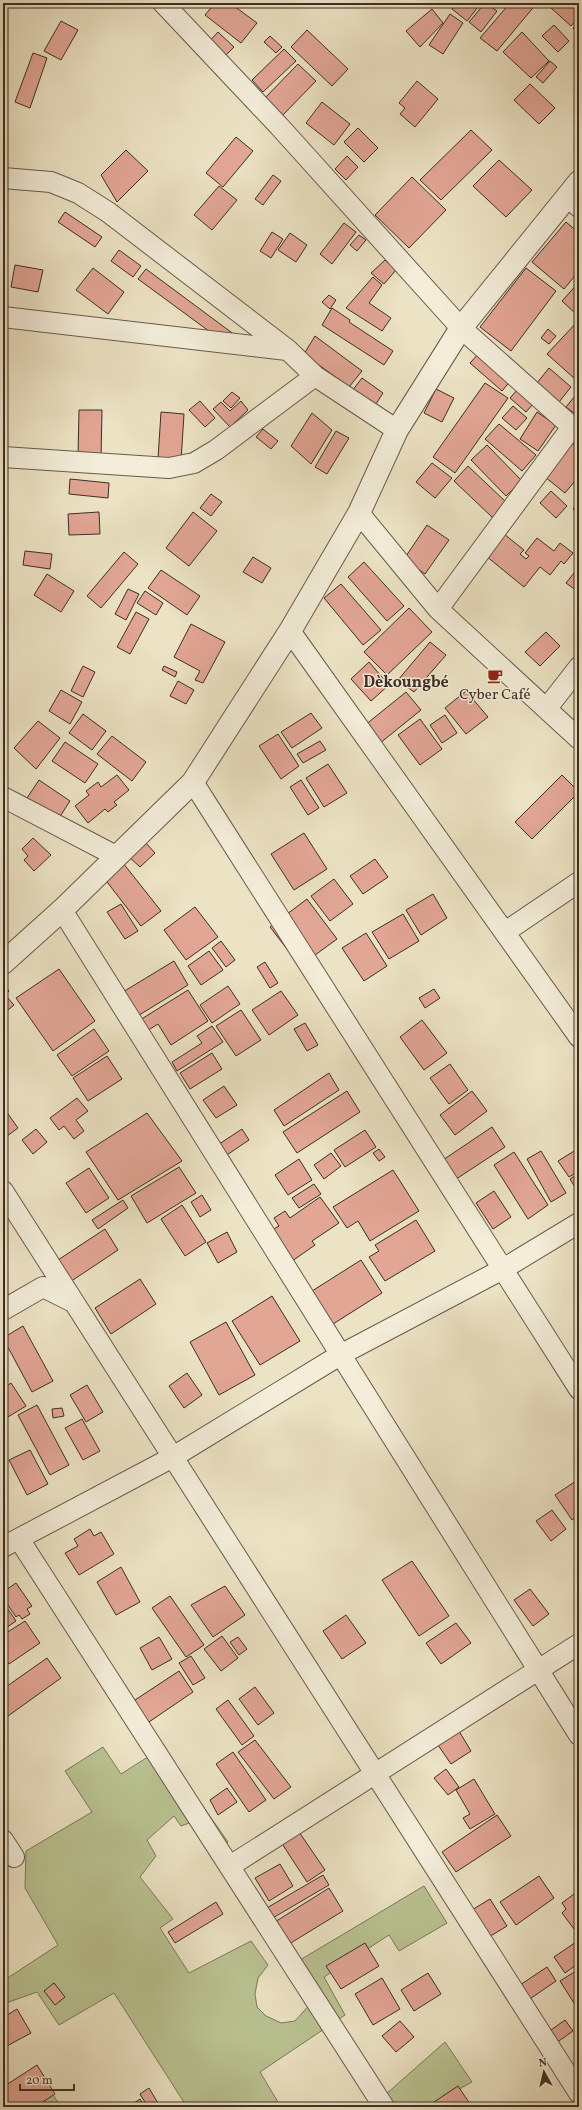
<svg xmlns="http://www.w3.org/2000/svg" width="582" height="2110" viewBox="0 0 582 2110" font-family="Vollkorn,serif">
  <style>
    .green { fill: #bac392; stroke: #7c785c }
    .building { fill: #e2a695; stroke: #3e2d26 }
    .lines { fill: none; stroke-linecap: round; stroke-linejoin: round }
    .minor-casing { stroke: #6a5a4e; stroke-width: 22 }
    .tertiary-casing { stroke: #6a5a4e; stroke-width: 24 }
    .minor { stroke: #f3edd9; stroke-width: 20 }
    .tertiary { stroke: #f3edd9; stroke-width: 22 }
    .labels { text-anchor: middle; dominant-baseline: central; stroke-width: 3; stroke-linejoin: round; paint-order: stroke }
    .poi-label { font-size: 15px; fill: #3e2d26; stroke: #f3edd9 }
    .neighbourhood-label { font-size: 16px; font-weight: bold; fill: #3e2d26; stroke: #f3edd9 }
  </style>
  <rect width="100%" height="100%" fill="#ece3c4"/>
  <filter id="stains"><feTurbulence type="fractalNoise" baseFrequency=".005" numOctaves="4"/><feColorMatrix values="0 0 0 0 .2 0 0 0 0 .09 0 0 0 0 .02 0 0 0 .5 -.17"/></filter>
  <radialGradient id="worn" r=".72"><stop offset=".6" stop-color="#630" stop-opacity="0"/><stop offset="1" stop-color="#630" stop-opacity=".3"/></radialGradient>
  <path class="green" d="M103,1747L121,1774L162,1748L228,1842L215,1852L192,1822L181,1826L174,1816L147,1840L156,1856L140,1877L173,1919L160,1928L189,1973L251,1941L268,1965L258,1978L255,1994L257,2007L266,2016L281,2023L295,2021L320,1993L300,1960L424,1886L447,1923L399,1951L389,1935L324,1977L345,2015L260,2072L281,2107H187L114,1993L59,2025L37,1992L3,2004V1981L58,1945L25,1888L26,1851L92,1812L65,1771Z
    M445,2042L472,2082L426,2107H386L385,2095Z
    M53,2095L61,2107H35Z"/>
  <path class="building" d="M215,3H230L257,23L241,43L205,15Z
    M457,3H481L467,21L452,9Z
    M485,3L497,11L481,32L469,22Z
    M510,3H537L497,51L480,38Z
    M556,3H579V17L571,26L551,8Z
    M432,9L443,23L420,47L406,31Z
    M450,14L463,23L443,54L429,45Z
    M61,21L78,30L61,60L44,51Z
    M579,22V34L573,28Z
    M554,25L569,41L558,52L542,36Z
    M307,30L348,69L332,86L291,47Z
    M218,32L234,47L221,60L206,45Z
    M522,32L549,61L531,78L503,52Z
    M270,36L282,47L276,53L264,42Z
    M284,49L296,61L263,92L252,80Z
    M33,53L47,58L30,108L15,102Z
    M550,61L557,67L543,83L536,77Z
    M298,64L316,81L279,119L261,102Z
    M417,81L438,99L415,127L400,114L405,108L399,103Z
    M530,84L555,108L539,124L514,100Z
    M322,102L350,124L334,145L306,123Z
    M358,128L378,148L364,162L344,142Z
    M471,130L492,150L441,200L420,180Z
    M236,137L253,151L223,187L206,173Z
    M126,150L148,171L117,202L101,175Z
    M347,156L358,167L346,180L335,169Z
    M499,160L532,190L506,217L473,186Z
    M273,175L281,181L263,205L255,199Z
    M412,177L446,210L409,248L375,215Z
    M219,186L237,200L212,230L194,215Z
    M65,212L102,237L95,247L58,222Z
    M566,222L579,233V271L564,289L532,262Z
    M344,223L356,232L332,264L320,254Z
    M272,232L283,239L271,258L260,251Z
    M290,233L307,245L296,262L278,250Z
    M359,235L366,240L357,251L350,245Z
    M119,250L141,266L133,277L111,261Z
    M385,260L396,270L384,284L371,273Z
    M15,265L43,270L38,292L11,287Z
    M93,268L124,292L108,314L76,290Z
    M526,268L556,291L511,351L480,327Z
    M146,269L239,338L232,348L138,279Z
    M373,277L382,285L369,303L391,318L382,331L346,308Z
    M579,282V313L577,315L562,301Z
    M329,295L336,300L330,309L322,302Z
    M332,308L350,320L349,322L393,351L384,365L322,325Z
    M579,320V373L574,378L547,354Z
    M548,329L556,336L549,344L541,338Z
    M315,336L362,371L349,387L304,354Z
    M480,352L512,379L502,391L470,363Z
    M549,368L571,387L559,402L537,383Z
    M362,378L383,393L374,407L352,391Z
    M485,383L508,398L455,473L433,457Z
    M436,389L454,398L442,422L424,413Z
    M518,389L534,403L526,412L510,398Z
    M579,391V417L566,407Z
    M232,392L240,398L231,408L223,401Z
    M200,401L215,418L205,427L189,410Z
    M241,401L248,410L230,427L213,409L221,402L230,411Z
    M513,406L527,418L516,430L502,418Z
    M79,410H102L101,457H78Z
    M161,412L184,414L181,461L158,459Z
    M537,412L556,425L538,451L520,439Z
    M312,413L332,430L311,464L291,446Z
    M499,424L536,455L522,471L485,439Z
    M263,429L278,441L271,449L256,437Z
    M336,431L349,438L327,474L315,467Z
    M572,443L579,449V476L565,493L545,477Z
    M487,445L522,481L506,496L471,460Z
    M432,463L452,478L435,498L416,482Z
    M468,466L507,503L493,518L454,481Z
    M70,479L109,483L108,498L69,494Z
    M551,491L567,506L556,518L540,503Z
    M211,494L222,502L211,516L200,508Z
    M579,501V513L573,509Z
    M99,512L100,534L69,535L68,514Z
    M193,512L217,531L189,566L166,548Z
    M427,525L449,540L425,574L404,559Z
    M504,534L524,550L520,554L526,559L529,556L525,553L537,538L554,551L560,543L573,553L564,564L561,561L550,575L540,567L524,587L486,556Z
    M25,551L52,554L50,569L23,565Z
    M124,552L138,564L101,608L87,596Z
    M253,557L271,568L262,583L243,572Z
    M364,562L404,606L387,621L348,577Z
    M578,568L579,588L577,591L566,583Z
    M161,570L200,596L187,615L148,588Z
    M47,574L74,591L61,612L34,595Z
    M341,584L381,630L363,645L324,598Z
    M128,589L139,594L126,620L115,614Z
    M145,591L163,603L156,615L137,603Z
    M409,608L432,632L387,675L364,652Z
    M136,612L149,619L130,654L117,647Z
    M191,624L225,642L203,683L195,680L200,671L174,657Z
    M546,632L560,646L540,666L525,652Z
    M430,642L446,655L414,692L398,680Z
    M369,662L389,685L371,701L351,679Z
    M83,666L95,672L83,697L71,691Z
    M164,666L177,672L175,677L162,670Z
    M178,681L194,690L186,704L170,696Z
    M61,690L82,702L70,724L49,711Z
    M466,691L488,717L466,734L445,708Z
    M406,692L421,710L374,748L359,730Z
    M311,713L322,728L292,748L281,732Z
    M83,714L106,731L92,750L69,733Z
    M445,715L457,733L442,743L430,725Z
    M420,719L442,749L420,765L398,735Z
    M38,721L60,738L36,769L14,748Z
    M278,734L299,766L281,779L259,746Z
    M112,736L146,762L132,781L97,754Z
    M320,741L326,750L303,763L297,754Z
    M65,742L98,764L85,783L52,761Z
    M328,764L347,793L324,807L306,778Z
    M117,775L129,790L114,802L117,805L108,812L105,809L88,823L75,806L89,795L86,791L98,782L101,787Z
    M562,775L579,792L532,839L515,822Z
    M39,780L70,801L59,818L27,798Z
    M301,780L319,808L308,815L290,787Z
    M304,833L327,869L294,890L271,854Z
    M33,838L51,855L34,871L24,860L28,856L22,849Z
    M144,841L155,853L140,867L128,856Z
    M375,859L388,877L363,894L350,876Z
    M123,863L161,911L141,926L104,878Z
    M334,879L353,904L330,921L311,896Z
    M433,894L447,918L421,935L406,910Z
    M307,899L337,939L300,966L270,927Z
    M121,904L138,931L125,939L107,912Z
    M195,907L218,937L186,960L164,930Z
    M403,914L419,941L389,959L372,932Z
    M366,933L387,966L364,981L342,948Z
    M221,941L235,960L226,967L212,948Z
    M209,951L223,970L201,985L188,966Z
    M174,961L188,985L123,1025L108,1001Z
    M265,962L278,983L270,988L257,967Z
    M59,969L95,1021L53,1051L16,998Z
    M3,984L9,991L5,995L14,1005L3,1014Z
    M228,986L240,1004L212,1023L200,1005Z
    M434,989L440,998L425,1008L419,998Z
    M188,990L208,1021L171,1045L158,1024L139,1036L132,1025Z
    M281,991L298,1015L269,1035L252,1010Z
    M241,1010L261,1040L236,1056L216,1026Z
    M422,1020L447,1053L424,1070L400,1037Z
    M305,1023L318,1045L307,1051L294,1029Z
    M212,1026L223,1042L177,1071L172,1062L202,1043L197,1036Z
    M94,1029L109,1051L72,1076L57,1055Z
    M212,1053L222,1069L190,1089L180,1073Z
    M107,1056L122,1079L88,1101L73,1078Z
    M450,1064L468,1090L449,1104L430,1078Z
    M329,1073L339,1090L284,1126L274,1110Z
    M224,1086L237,1105L216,1118L203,1100Z
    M347,1091L360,1112L297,1153L283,1132Z
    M472,1091L487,1111L455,1135L440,1115Z
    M77,1098L88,1111L76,1120L84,1131L74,1139L64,1126L59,1130L50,1118Z
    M3,1107L18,1128L3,1139Z
    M147,1113L182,1161L118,1200L86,1152Z
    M492,1127L505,1147L444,1187L431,1168Z
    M36,1129L47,1142L33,1154L22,1140Z
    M242,1129L249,1140L215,1163L207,1152Z
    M365,1130L376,1147L345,1167L334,1150Z
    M579,1148V1171L569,1177L558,1161Z
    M379,1149L385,1157L379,1161L373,1153Z
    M541,1151L566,1193L551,1202L527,1159Z
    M514,1152L548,1205L528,1219L494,1165Z
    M331,1153L341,1166L324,1179L314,1165Z
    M299,1159L312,1180L288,1195L275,1175Z
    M179,1167L196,1193L147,1223L131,1196Z
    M89,1168L109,1198L86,1213L66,1183Z
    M393,1170L419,1211L370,1241L358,1221L347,1228L333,1207Z
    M579,1173V1191L578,1192L570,1179Z
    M314,1184L321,1194L299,1208L292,1198Z
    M494,1191L511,1217L493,1229L476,1203Z
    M202,1195L211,1210L200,1217L191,1202Z
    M320,1197L339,1223L312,1241L315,1245L285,1266L272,1230L279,1226L274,1218L285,1211L290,1218Z
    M123,1200L128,1208L98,1229L92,1220Z
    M182,1205L206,1242L185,1256L161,1219Z
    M416,1220L435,1251L385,1281L369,1257L379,1251L375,1245Z
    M105,1229L118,1250L64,1286L58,1260Z
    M227,1232L237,1252L218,1263L207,1243Z
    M361,1260L382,1293L322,1331L301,1298Z
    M140,1279L156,1304L111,1334L95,1308Z
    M272,1296L300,1341L260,1365L232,1321Z
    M226,1322L255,1375L219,1395L190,1342Z
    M23,1326L53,1381L32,1392L3,1338Z
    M187,1373L202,1395L184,1408L169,1386Z
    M11,1383L26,1406L3,1420V1388Z
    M87,1385L103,1412L86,1422L70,1395Z
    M37,1405L69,1465L50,1475L18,1415Z
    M62,1408L64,1416L53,1418L52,1409Z
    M82,1419L100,1451L83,1460L65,1428Z
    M30,1450L48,1484L27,1495L9,1460Z
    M579,1479V1515L572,1520L555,1495Z
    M552,1510L566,1529L551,1541L536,1521Z
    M90,1529L94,1536L101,1532L114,1554L79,1575L65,1553L78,1546L74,1539Z
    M412,1561L449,1616L419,1636L382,1580Z
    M121,1567L140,1602L116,1615L97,1582Z
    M16,1583L32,1606L27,1609L30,1614L22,1619L19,1615L16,1617L3,1598V1592Z
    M225,1586L245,1615L213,1637L191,1605Z
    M530,1589L549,1614L533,1626L514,1600Z
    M170,1596L204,1645L186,1657L152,1608Z
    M3,1602L16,1621L3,1630Z
    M346,1615L366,1643L342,1659L323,1631Z
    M25,1621L40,1643L9,1664L3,1656V1635Z
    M456,1623L471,1643L441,1664L426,1643Z
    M222,1636L238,1658L221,1671L204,1649Z
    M159,1637L172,1659L152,1670L140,1648Z
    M238,1637L247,1649L239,1655L230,1642Z
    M579,1646V1667L569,1653Z
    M191,1656L205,1678L193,1685L179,1663Z
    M47,1658L61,1678L8,1716L3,1709V1689Z
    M179,1671L193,1692L146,1724L132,1702Z
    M255,1687L274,1713L258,1725L239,1699Z
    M228,1700L254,1736L242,1745L216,1709Z
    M459,1731L471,1751L451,1764L438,1745Z
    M255,1740L291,1787L274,1799L238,1752Z
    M233,1752L266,1800L249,1812L216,1764Z
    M446,1769L459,1787L448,1795L434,1778Z
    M474,1779L495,1814L470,1829L463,1818L470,1814L456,1790Z
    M227,1788L237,1802L218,1815L210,1800Z
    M497,1815L511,1836L456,1872L442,1852Z
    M295,1826L325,1870L307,1882L277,1836Z
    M280,1864L293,1886L269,1901L255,1878Z
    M323,1875L329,1885L271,1919L265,1909Z
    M539,1876L554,1898L516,1925L500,1902Z
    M329,1888L343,1911L276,1952L262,1930Z
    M574,1894L579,1902V1926L574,1929L562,1913L566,1909L562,1903Z
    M490,1899L507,1926L479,1943L462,1916Z
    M216,1902L223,1914L175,1943L168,1932Z
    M579,1940V1963L565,1973L554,1957Z
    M365,1943L379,1966L341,1989L326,1966Z
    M547,1967L556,1981L527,2001L517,1987Z
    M579,1969V2011L560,1981Z
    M428,1973L441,1994L414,2011L401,1990Z
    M382,1978L400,2009L373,2025L355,1994Z
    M54,1983L65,1997L55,2005L44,1991Z
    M17,2009L31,2033L5,2047L3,2044V2015L4,2017Z
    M565,2020L573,2031L549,2048L541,2037Z
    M400,2021L414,2037L396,2052L382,2036Z
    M37,2065L55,2094L35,2107H3V2087Z
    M458,2086L472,2107H429L428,2106Z
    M149,2088L159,2105L156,2107H148L140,2094Z
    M140,2099L145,2107H128Z"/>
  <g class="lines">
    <g class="minor-casing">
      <path id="minor" d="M163,3L279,126L461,328L579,433
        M3,178L51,182L78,193L108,212L288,350L315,376
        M568,197L579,207
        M3,317L287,350
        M3,457L169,468L194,463L216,450L315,376L397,430
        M359,513L438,609L579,739
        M438,609L572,427
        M290,631L579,1037
        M547,708L579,667
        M193,782L579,1389
        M3,797L116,856
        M62,910L579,1735
        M505,932L579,882
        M3,1191L579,2093
        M3,1310L43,1287L73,1302
        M19,1539L384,2107
        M3,1547L173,1457L340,1355L503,1269L579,1223
        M3,1840L14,1857
        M230,1866L579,1644"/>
    </g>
    <g class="tertiary-casing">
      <path id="tertiary" d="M3,963L62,910L193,782L290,631L359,513L397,430L461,328L579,182"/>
    </g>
    <use href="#minor" class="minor"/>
    <use href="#tertiary" class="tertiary"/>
  </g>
  <defs>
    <g id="cafe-bare" transform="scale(1.2)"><path d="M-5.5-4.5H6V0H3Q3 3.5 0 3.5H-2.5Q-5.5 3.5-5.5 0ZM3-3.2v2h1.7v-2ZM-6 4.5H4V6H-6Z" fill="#8f2418" stroke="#f3edd9" stroke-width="2.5" paint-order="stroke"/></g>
  </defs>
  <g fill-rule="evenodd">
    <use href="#cafe-bare" x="495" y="676"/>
  </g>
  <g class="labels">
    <g class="poi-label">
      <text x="495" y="695">Cyber Café</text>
    </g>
    <g class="neighbourhood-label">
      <text x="406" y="683">Dèkoungbé</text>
    </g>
  </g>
  <rect width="582" height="2110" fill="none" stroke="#ece3c4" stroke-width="16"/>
  <rect x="4" y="4" width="574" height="2102" fill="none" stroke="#3e2d26" stroke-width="2"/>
  <rect x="8" y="8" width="566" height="2094" fill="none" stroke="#3e2d26"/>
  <g transform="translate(544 2072) rotate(352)" stroke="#f3edd9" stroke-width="3" paint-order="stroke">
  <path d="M0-3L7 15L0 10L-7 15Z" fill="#3e2d26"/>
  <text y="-6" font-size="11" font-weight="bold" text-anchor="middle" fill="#3e2d26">N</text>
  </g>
  <path d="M20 2084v6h54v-6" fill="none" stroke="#3e2d26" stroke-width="2"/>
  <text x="26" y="2084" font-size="12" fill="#3e2d26" stroke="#f3edd9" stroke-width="3" paint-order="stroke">20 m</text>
  <rect width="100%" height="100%" filter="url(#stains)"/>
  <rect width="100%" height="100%" fill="url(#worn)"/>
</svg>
